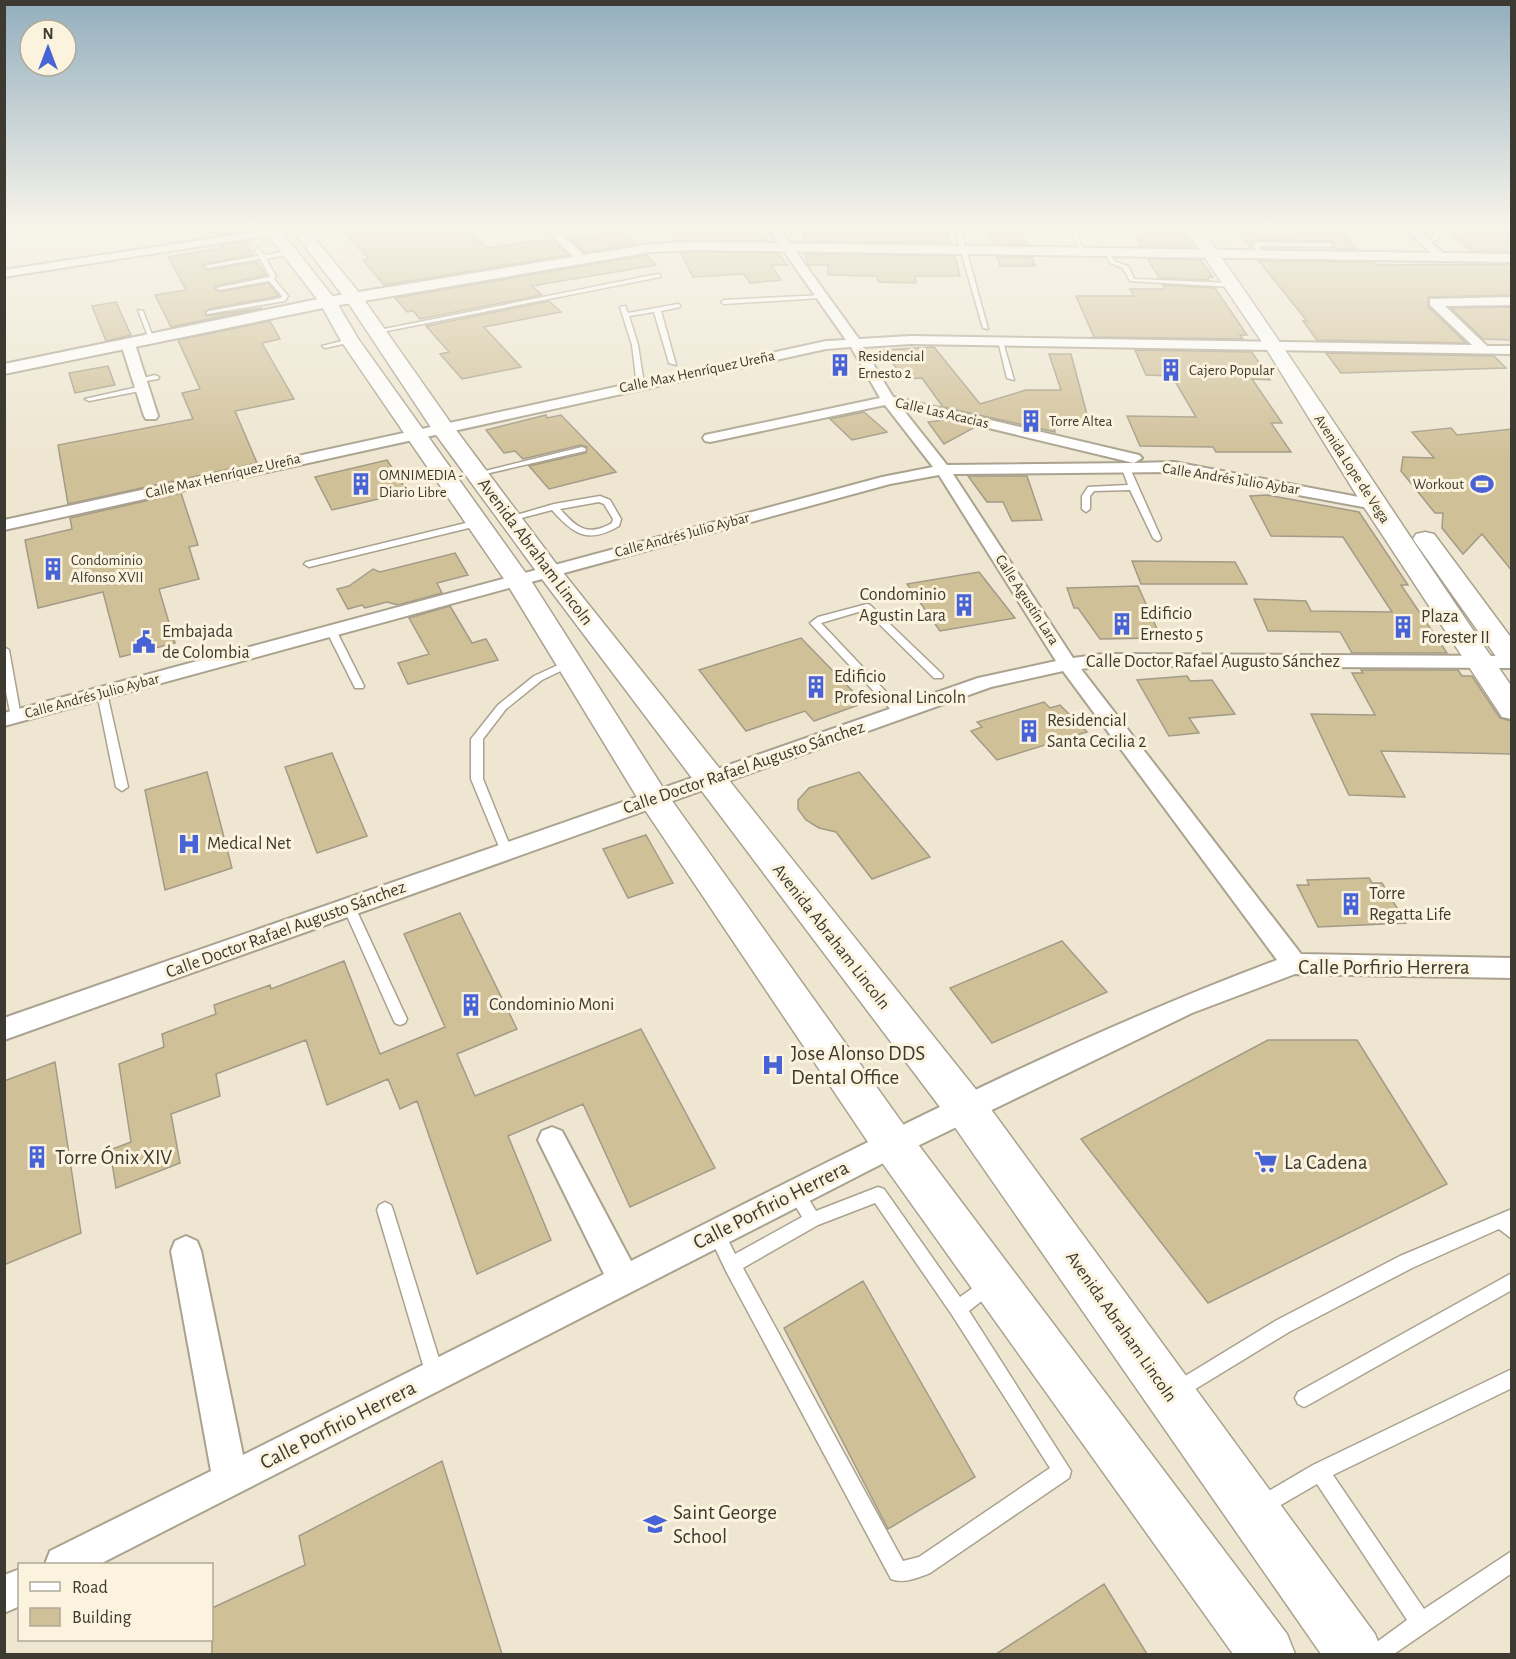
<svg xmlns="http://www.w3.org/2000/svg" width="1516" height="1659" viewBox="0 0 1516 1659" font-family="'Alegreya Sans',sans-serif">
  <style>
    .building { fill: #d0c098; stroke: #a29b87; stroke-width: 1.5 }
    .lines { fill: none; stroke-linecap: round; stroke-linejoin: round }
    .service-casing { stroke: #aaa28f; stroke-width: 3 }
    .minor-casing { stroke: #aaa28f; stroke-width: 4 }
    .tertiary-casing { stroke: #aaa28f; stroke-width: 4 }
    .secondary-casing { stroke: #aaa28f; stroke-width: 3 }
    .service { fill: #fff; fill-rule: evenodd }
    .minor { fill: #fff; fill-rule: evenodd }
    .tertiary { fill: #fff; fill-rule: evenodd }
    .secondary { fill: #fff; fill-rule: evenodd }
    .labels { text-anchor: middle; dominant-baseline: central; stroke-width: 6; stroke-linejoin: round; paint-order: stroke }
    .far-poi-label { font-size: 15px; fill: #3d3a31; stroke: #fbf3de; text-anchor: start }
    .far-street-label { font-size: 15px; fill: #3d3a31; stroke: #fbf3de }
    .street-label { font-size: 18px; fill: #3d3a31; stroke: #fbf3de }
    .poi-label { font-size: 18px; fill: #3d3a31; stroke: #fbf3de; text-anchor: start }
    .near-street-label { font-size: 21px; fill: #3d3a31; stroke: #fbf3de }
    .near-poi-label { font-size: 21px; fill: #3d3a31; stroke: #fbf3de; text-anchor: start }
  </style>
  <rect width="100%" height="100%" fill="#eee6d1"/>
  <path class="building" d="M210,227H236L239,232L215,236Z
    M339,227H446L447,234L469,230L487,248L532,241H553L569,255L384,285L363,260L369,259Z
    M757,227L768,241H675L670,230L694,229L696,232Z
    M802,227H946L950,243L804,241Z
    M987,227H1020L1027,245L993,244Z
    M1131,227H1168L1171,234H1183L1192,247L1141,246Z
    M1236,227H1338L1357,249H1331L1335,244L1330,241L1257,240L1250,248Z
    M1444,227H1512V252L1471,251Z
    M625,231L637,244L585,253L570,238Z
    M245,241L253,255L204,264L202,266L207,270L257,262L266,275L216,286L214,288L219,292L268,283L279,296L209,309L205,312L206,316L262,308L171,327L155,295L186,290L168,257L222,248L221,245Z
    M697,252L778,253L787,265H771L781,280L750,283L744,274L693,277L681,253Z
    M805,254L955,256L960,276H915L916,283L878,282L877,276L828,275V265H808Z
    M647,255L656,265L532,286L542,295L420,319L413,311L407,312L395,298Z
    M997,257H1032L1035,266H1000Z
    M1148,259L1201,260L1213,277H1208L1209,280L1159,278Z
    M1259,261L1368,262L1379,265L1512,264V295L1428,297V307L1466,343L1317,340L1303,321H1307Z
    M1163,285L1215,288L1247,335H1240L1243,339L1094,337L1076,296H1134L1130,289H1165Z
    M549,301L561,312L484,327L521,367L462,379L440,354L449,352L426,326Z
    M116,302L131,335L106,341L92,306Z
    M1512,307V340L1483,339L1451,308Z
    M270,321L280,339L262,343L294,399L235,411L257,463L68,504L58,445L193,419L182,393L200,389L178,340Z
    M934,347L980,404L1026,390H1061L1049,354H1071L1090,426L1054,424L1055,432L943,407L922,378L904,379L883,350Z
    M1135,350L1252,352L1270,380L1252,379L1282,423H1271L1291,452H1216L1213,447L1140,446L1127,416L1196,417L1172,376L1146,375Z
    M1326,353L1494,356L1506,368L1341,373Z
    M108,366L115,385L75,393L69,373Z
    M864,412L887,432L852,440L830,419Z
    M546,415L547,418L561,415L616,472L549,489L529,466L586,453L587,447L581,445L523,459L515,451L504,453L486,430Z
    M945,420L975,427L944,444L928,422Z
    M1451,428L1457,435L1512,429V571L1482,534L1463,554L1442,528L1443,513H1435L1401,471L1403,457L1434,458L1412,432Z
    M387,460L408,492L332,510L315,477Z
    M968,476H1027L1042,520L1012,521L1003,502H987Z
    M181,493L198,545L189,547L199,579L159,589L175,643L120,657L103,592L38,608L25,540L72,529L70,518Z
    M1267,495L1359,512L1408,585H1401L1447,653H1352L1340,632L1268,631L1254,599L1306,601L1311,611L1392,612L1343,537L1271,536L1250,496Z
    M455,553L468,575L437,583L442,593L398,605L387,602L365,608L362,605L348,609L337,589L349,586L373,569L380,572Z
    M1132,561L1235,562L1247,584H1141Z
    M979,572L1015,618L940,631L907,584Z
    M1138,586L1161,638L1100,639L1078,608H1074L1067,588Z
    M450,606L472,643L486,639L498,660L408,684L398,663L429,654L409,618Z
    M801,638L864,703L814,721L805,711L746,731L699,670Z
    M1361,670H1458L1462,676H1472L1500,718L1512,721V754L1381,751L1405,797L1349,795L1311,714L1375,715L1352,673H1363Z
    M1187,676L1190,681L1212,680L1235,714L1189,718L1199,733L1169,736L1137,680Z
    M1044,702L1050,708L1060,705L1087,732L997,760L971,731L982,727L977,722Z
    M332,753L367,836L317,853L285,767Z
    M207,772L232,868L165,890L145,790Z
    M859,772L930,857L872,879L836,832L819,828L806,820L798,809V800L809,788Z
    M646,835L673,883L628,898L603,849Z
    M1369,878L1372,883H1382L1406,923L1318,927L1297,885H1309L1307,880Z
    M460,913L517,1029L457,1054L475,1096L641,1029L715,1168L630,1207L583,1104L508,1136L551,1240L477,1274L417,1101L400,1109L388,1079L327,1105L306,1040L216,1074L220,1096L171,1114L180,1163L116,1188L110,1150L131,1142L119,1064L164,1047L162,1034L216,1014L214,1005L270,985L271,989L344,961L380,1054L445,1027L404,934Z
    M1062,941L1107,992L992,1043L950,988Z
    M1268,1040H1357L1447,1184L1208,1303L1081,1139Z
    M55,1062L81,1233L4,1265V1081Z
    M863,1281L975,1477L888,1529L784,1328Z
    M442,1461L502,1654H212V1608L305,1565L299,1536Z
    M1104,1584L1147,1654H996Z"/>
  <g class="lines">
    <g class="service-casing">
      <path id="service" d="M954,227H960L988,329L983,328Z
        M1069,227L1074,228L1085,252L1080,251Z
        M1434,227H1440L1439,239L1423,244V242L1433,238Z
        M1257,242L1330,243L1333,245L1330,247L1260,246L1262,253L1259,255L1256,253L1254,244Z
        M258,248L264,255L290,251L293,253L266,259L276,276L274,279L288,296L285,301L207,314V312L209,311L281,298L282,296L269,281L219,290L216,288L269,277L270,276L260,259L207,268L204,266L259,256L255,250Z
        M1104,250H1108L1114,261L1128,266L1134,279L1231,283L1234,285L1231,287L1130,281L1123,268L1110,263Z
        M658,274L660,275V277L377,333L374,331Z
        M823,295L824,296L821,298L724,304L721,302L724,300Z
        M678,304L680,305V307L661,311L676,365L669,363L654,312L629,316L638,345L644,384L637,386L632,345L620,307L625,306L628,313Z
        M138,310L143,311L154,340L149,339Z
        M350,339L352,340V342L325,348L322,346Z
        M998,341L1003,342L1014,380L1007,378Z
        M155,375L159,377L158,379L139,382L135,380Z
        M142,386L146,388L145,390L89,401L85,399Z
        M582,447L586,449L585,451L477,476L473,474Z
        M1122,464L1129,466L1161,538L1160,540L1157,541L1153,538L1130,490L1094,491L1090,496V509L1086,512L1082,509V496L1088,487L1128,485L1121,466Z
        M600,496L610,500L621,519L619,526C588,544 574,535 552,510L510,521L506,518L554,504ZM599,502L604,504L613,519L612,523C587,537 577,528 560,509Z
        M478,520L481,521V525L309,567L304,564L306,562Z
        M867,604L870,605L942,674L943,676L942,678H934L865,610L821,623L904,711L905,713L904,715H896L810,623L818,617Z
        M331,627L336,630L364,686L363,688H355L326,630Z
        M4,647L9,650L21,717L16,720L11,717L4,682Z
        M569,660L574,663L573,665L542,680L506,709L483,739V779L512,851L510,854H502L471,779V739L498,705L534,676Z
        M102,690L107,693L128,787L122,791L116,787L97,693Z
        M349,902L354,904L355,907L407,1019L405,1023L400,1025L395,1023L393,1019L343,907L344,904Z
        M796,1186L802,1188L816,1211L878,1187L884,1189L960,1297L988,1277L994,1279L996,1285L994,1291L969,1311L1071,1471L1069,1478L930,1573C918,1578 903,1584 891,1579L726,1271L708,1233L710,1228L716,1225L722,1228L735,1254L802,1217L788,1193L790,1188ZM875,1203L952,1315L1050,1468L919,1557L903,1561L743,1268L818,1225Z
        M385,1202L391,1205L393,1210L444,1375L441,1381L435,1384L429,1381L426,1375L377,1210L379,1205Z
        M1512,1209V1239L1499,1229L1412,1268L1289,1332L1184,1396L1178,1399L1172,1396L1169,1390L1172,1384L1277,1320L1400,1256Z
        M1512,1273V1290L1310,1404L1304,1407L1298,1404L1295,1398L1298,1392Z
        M1512,1369V1388L1333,1475L1424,1609L1512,1551V1573L1394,1654H1367L1370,1647L1407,1620L1317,1484L1262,1516L1255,1513L1252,1506L1255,1499L1313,1465Z"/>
    </g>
    <g class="minor-casing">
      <path id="minor" d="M542,227H554L585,256V260H577Z
        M767,227H778L859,339L911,336L1472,345L1430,305V299L1512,297V305L1445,306L1487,346H1512V354L911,344L863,347L893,397L1139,455L1142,458L1134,463L1174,462L1380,501L1382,504L1374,509L1174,472L953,474L1073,658L1103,654L1512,656V668L1103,666L1081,669L1301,954L1512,958V978L1295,974L1192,1013L903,1153L100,1564H45L50,1551L211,1471L171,1251L175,1241L186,1236L197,1241L201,1251L243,1455L604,1274L538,1140L542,1131L552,1127L562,1131L631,1261C843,1155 1055,1043 1277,960L1063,671L991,687L4,1040V1018L978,678L1056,661L939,475L890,484L4,726V713L882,477L933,467L885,405L710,442L705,441L703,438L705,435L880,398L851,347L826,349L4,530V520L826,341L846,340ZM901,407L1134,463L947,465Z
        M1403,227H1415L1445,255V259H1437Z
        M274,229L279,232L278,234L4,277V270Z
        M128,340L135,344L158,416L156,419H146L144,416L121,344Z
        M20,1569V1606L4,1613V1575Z"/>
    </g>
    <g class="tertiary-casing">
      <path id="tertiary" d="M697,242L1512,254V262L697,250L651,252L328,307L4,374V364L328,297L651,244Z"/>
    </g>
    <g class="secondary-casing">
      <path id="secondary" d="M262,227H278L334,298L359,340L530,579L665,791L908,1131L1287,1634L1295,1654H1233L878,1157L643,807L504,579L341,341L320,303Z
        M290,227H306L360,294L450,422L557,565L982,1097L1375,1634L1383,1654H1321L952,1123L539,575L434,432L347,301Z
        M1184,227H1200C1307,378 1407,535 1512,687V719L1502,717L1362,504L1264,345Z
        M1425,532L1434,534L1512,639V667L1502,665L1413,539L1416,534Z"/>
    </g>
    <use href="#service" class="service"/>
    <use href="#minor" class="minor"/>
    <use href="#tertiary" class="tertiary"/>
    <use href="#secondary" class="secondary"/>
  </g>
  <linearGradient id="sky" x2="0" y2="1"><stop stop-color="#93aebe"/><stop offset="0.49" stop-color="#f7f4ea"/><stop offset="1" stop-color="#f7f4ea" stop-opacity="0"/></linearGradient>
  <rect width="1516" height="460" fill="url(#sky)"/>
  <defs>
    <g id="building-bare" transform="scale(1.8)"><path d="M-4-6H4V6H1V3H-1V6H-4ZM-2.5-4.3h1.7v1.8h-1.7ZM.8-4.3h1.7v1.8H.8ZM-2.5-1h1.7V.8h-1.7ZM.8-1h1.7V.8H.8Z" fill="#4763d6" stroke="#fbf3de" stroke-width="2.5" paint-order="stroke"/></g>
    <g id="stadium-bare" transform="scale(1.8)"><path d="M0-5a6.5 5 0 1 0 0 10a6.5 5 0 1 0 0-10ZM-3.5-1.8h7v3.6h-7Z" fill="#4763d6" stroke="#fbf3de" stroke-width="2.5" paint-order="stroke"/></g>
    <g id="civic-bare" transform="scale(1.8)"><path d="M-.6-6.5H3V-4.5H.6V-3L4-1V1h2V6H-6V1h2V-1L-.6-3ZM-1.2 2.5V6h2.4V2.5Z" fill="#4763d6" stroke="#fbf3de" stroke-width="2.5" paint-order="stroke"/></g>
    <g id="hospital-bare" transform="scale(1.8)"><path d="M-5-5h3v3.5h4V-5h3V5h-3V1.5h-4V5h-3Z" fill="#4763d6" stroke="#fbf3de" stroke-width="2.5" paint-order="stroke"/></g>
    <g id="supermarket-bare" transform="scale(1.8)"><path d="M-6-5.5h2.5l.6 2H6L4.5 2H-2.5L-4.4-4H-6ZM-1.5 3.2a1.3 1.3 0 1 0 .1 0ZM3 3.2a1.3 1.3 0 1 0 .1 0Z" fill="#4763d6" stroke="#fbf3de" stroke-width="2.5" paint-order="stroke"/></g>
    <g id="school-bare" transform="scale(1.8)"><path d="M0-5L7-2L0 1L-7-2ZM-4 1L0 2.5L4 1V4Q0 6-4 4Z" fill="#4763d6" stroke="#fbf3de" stroke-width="2.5" paint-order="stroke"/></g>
  </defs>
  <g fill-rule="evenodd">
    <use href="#building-bare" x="840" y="365"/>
    <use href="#building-bare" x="1171" y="370"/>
    <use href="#building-bare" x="1031" y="421"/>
    <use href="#building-bare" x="361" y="484"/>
    <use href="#stadium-bare" x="1482" y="484"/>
    <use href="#building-bare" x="53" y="569"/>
    <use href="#building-bare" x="964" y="605"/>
    <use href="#building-bare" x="1122" y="624"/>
    <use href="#building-bare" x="1403" y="627"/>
    <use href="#civic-bare" x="144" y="642"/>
    <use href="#building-bare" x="816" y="687"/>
    <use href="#building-bare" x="1029" y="731"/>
    <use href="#hospital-bare" x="189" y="844"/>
    <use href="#building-bare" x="1351" y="904"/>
    <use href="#building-bare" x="471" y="1005"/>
    <use href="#hospital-bare" x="773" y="1065"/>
    <use href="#building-bare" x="37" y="1157"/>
    <use href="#supermarket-bare" x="1266" y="1162"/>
    <use href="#school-bare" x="655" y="1524"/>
  </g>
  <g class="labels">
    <g class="far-poi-label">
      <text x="858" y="356">Residencial<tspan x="858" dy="17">Ernesto 2</tspan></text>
      <text x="1189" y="370">Cajero Popular</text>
      <text x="1049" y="421">Torre Altea</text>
      <text x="379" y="475">OMNIMEDIA -<tspan x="379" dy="17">Diario Libre</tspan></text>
      <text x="1464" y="484" text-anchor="end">Workout</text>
      <text x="71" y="560">Condominio<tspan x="71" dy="17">Alfonso XVII</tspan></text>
    </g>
    <g class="far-street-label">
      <text transform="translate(697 372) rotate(-12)">Calle Max Henríquez Ureña</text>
      <text transform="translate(942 413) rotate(13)">Calle Las Acacias</text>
      <text transform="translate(1352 469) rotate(57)">Avenida Lope de Vega</text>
      <text transform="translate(223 476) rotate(-13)">Calle Max Henríquez Ureña</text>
      <text transform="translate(1231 479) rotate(9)">Calle Andrés Julio Aybar</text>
      <text transform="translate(682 535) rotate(-15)">Calle Andrés Julio Aybar</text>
      <text transform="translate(1027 600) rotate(57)">Calle Agustín Lara</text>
      <text transform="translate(92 696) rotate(-15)">Calle Andrés Julio Aybar</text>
    </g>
    <g class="street-label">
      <text transform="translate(535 552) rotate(53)">Avenida Abraham Lincoln</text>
      <text x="1213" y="662">Calle Doctor Rafael Augusto Sánchez</text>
      <text transform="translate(744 768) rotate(-19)">Calle Doctor Rafael Augusto Sánchez</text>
      <text transform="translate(286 930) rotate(-20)">Calle Doctor Rafael Augusto Sánchez</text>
      <text transform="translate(831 937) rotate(52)">Avenida Abraham Lincoln</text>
      <text transform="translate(1121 1327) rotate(55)">Avenida Abraham Lincoln</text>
    </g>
    <g class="poi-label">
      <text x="946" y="595" text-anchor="end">Condominio<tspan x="946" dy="21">Agustin Lara</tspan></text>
      <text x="1140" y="614">Edificio<tspan x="1140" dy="21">Ernesto 5</tspan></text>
      <text x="1421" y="617">Plaza<tspan x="1421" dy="21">Forester II</tspan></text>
      <text x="162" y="632">Embajada<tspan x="162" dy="21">de Colombia</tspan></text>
      <text x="834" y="677">Edificio<tspan x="834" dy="21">Profesional Lincoln</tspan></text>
      <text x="1047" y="721">Residencial<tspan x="1047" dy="21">Santa Cecilia 2</tspan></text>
      <text x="207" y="844">Medical Net</text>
      <text x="1369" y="894">Torre<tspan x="1369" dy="21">Regatta Life</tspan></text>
      <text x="489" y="1005">Condominio Moni</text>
    </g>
    <g class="near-street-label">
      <text x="1384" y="967">Calle Porfirio Herrera</text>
      <text transform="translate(771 1205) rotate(-27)">Calle Porfirio Herrera</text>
      <text transform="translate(338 1425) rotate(-27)">Calle Porfirio Herrera</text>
    </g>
    <g class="near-poi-label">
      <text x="791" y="1053">Jose Alonso DDS<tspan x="791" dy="24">Dental Office</tspan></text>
      <text x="55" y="1157">Torre Ónix XIV</text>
      <text x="1284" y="1162">La Cadena</text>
      <text x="673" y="1512">Saint George<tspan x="673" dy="24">School</tspan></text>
    </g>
  </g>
  <rect width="1516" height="1659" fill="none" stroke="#3d3a31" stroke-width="12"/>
  <rect x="18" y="1563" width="195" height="78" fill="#fbf3de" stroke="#afa999" stroke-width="1.5"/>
  <rect x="30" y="1582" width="30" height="9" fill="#ffffff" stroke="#afa999" stroke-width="1.5"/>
  <text x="72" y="1593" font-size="18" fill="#3d3a31">Road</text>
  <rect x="30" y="1608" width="30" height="18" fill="#d0c098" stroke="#afa999" stroke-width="1.5"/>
  <text x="72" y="1623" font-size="18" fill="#3d3a31">Building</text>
  <g transform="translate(48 48)"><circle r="28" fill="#fbf3de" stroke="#afa999" stroke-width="1.5"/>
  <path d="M0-4.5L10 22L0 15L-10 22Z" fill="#4763d6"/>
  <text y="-9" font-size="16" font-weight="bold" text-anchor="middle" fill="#3d3a31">N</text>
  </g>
</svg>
